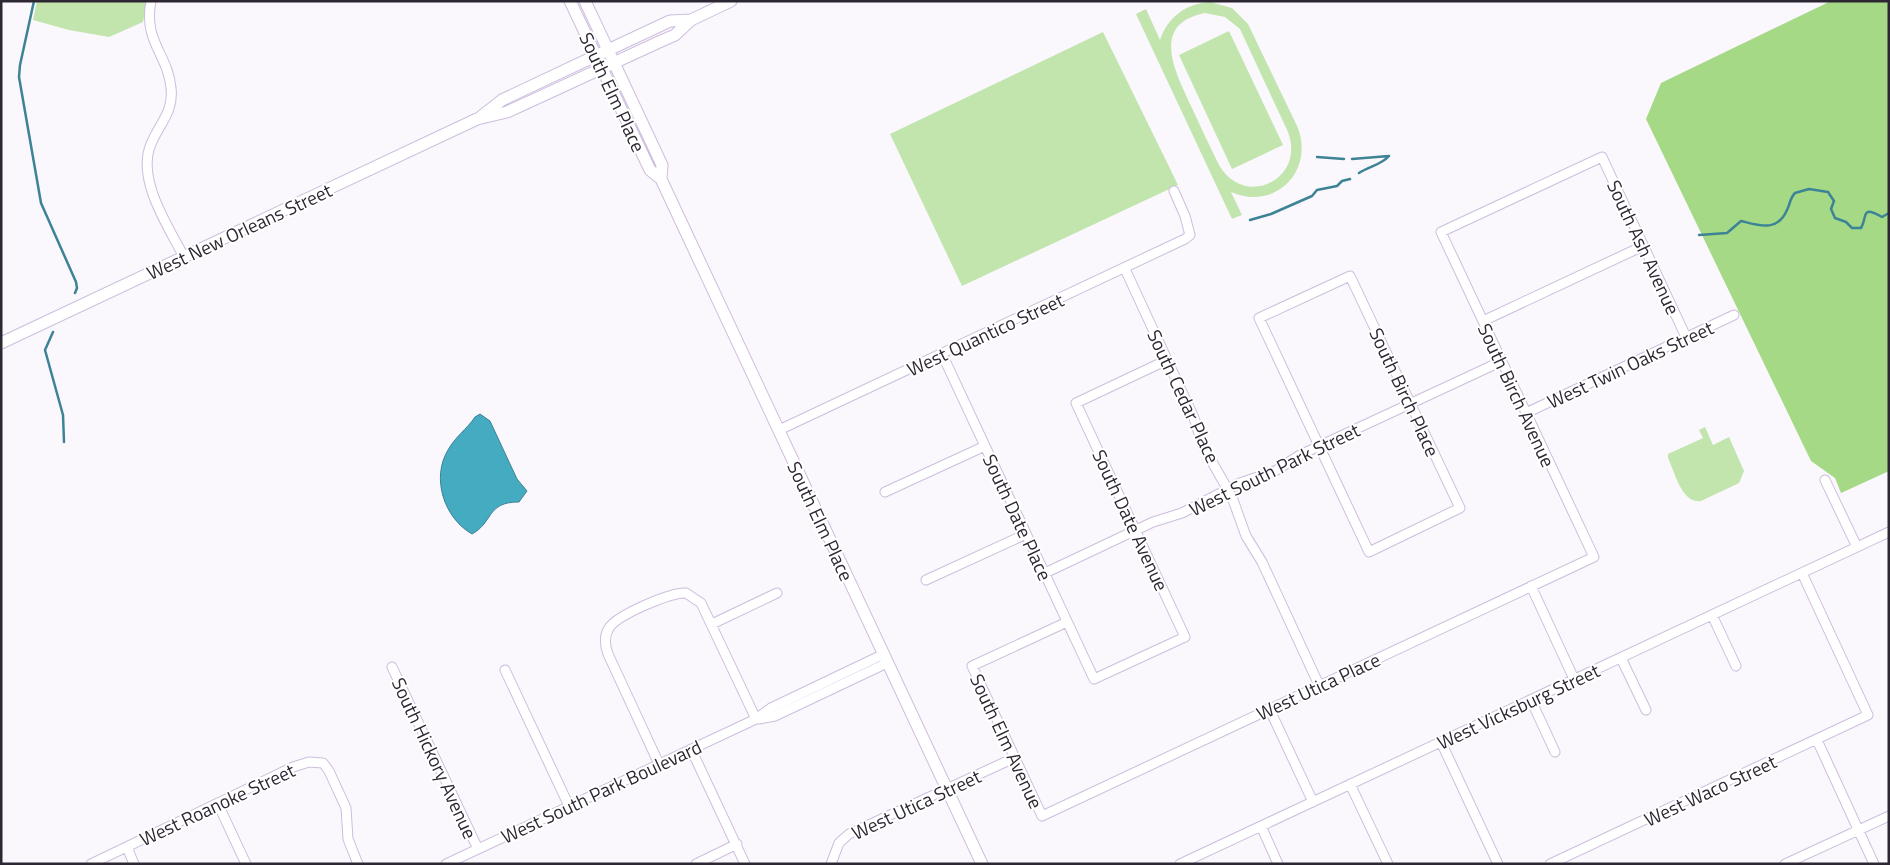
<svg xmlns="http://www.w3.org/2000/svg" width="1890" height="865" viewBox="0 0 1890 865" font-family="'Titillium Web',sans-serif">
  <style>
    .green { fill: #c2e5ae; fill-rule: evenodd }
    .forest { fill: #a5d985 }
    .water { fill: #44abc1; stroke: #3d8396 }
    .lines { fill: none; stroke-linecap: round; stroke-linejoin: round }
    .stream { stroke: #3d8396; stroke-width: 2.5 }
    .minor-casing { stroke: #cdbedd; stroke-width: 11 }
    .major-casing { stroke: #cdbedd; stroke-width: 13 }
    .minor { stroke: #fff; stroke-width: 9 }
    .major { stroke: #fff; stroke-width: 11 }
    .labels { text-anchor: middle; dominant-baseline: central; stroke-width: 4; stroke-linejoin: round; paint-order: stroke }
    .street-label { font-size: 19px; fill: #2d2733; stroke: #fff }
  </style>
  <rect width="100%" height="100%" fill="#faf7fd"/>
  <path class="green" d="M37,1H147L143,22L109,37L69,30L33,20Z
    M1210,2L1232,8L1248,24L1298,128C1314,172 1275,211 1231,192L1242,215L1232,219L1136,14L1146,9L1160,40C1168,17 1185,4 1210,2ZM1205,13L1225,17L1240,29L1288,132C1306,180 1244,209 1219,165C1209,145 1200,125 1191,106C1176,73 1149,24 1205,13Z
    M1229,31L1283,145L1232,169L1179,55Z
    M1103,32L1178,185L962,286L890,134Z
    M1705,427L1713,445L1729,437L1744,471L1739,483L1701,501C1682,504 1675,473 1668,458V454L1703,438L1699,430Z"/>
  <path class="forest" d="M1831,1H1889V471L1841,493L1835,478L1811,461L1646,119L1661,83Z"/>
  <path class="water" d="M480,414L490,421L517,479L527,491L519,502C486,502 494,522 472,534C444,518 431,478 448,450C455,437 467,429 475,417Z"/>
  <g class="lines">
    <path class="stream" d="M34,1L20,65L19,77L41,203L76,282L77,288L75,293
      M1317,157L1344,159
      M1352,159L1389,156
      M1359,173C1370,166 1381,165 1389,156
      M1250,220L1271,214L1312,196L1317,190L1337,186L1342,181L1350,179
      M1699,235L1727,233L1741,221C1758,225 1777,233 1787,210C1790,204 1790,198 1795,193L1809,189L1828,192L1834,201L1831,209L1835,218L1846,222L1852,228H1861C1868,216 1860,205 1882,217L1889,213
      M53,332L45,350L63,415L64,442"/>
    <g class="minor-casing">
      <path id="minor" d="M151,1C143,42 168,54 171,88C174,112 159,124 151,144C136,179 168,226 184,257
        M1125,269L1194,418L1203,446L1232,497L1246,536L1262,562L1319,685
        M1350,276L1460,508L1369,552L1259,318Z
        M1483,321L1643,246
        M942,354L1094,679L1185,637L1076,403L1167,360
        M1526,413L1734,315
        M779,430L1185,239L1190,235L1185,216L1174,191
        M1825,480L1857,547
        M885,492L985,446
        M1045,573L1153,522L1182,513L1240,483L1275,471L1300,455L1502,361
        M926,580L1026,534
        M1531,586L1574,679
        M1712,615L1736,666
        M1067,622L972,666L1042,816L1594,557L1441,232L1602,157L1686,337
        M712,624L777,593
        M1621,658L1646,710
        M392,667L478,849
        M505,670L569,806
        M1531,700L1555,752
        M1269,708L1313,802
        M759,719L775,716L887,663
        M1817,740L1874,864
        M1441,742L1498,864
        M691,749L745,864
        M659,764L608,654C605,646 604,636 609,628C617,615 671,592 686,593L701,603L756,719
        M1350,784L1388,864
        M218,804L246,864
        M1261,826L1278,864
        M127,847L134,864
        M91,864L293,767L309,762L323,763L329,771L346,808L348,839L358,864
        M446,864L756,719L771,708L884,654
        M696,864L737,844
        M831,864L839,843L849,834L1014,758
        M1180,864L1889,532
        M1550,864L1868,715L1802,573
        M1785,864L1889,816"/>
    </g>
    <g class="major-casing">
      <path id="major" d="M570,1L650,170L661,179L982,864
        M585,1L662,165L661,179
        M479,118L502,100L608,50L670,21L691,20
        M1,343L477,119L507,112L659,42L675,35L691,20L731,1"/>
    </g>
    <use href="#minor" class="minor"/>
    <use href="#major" class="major"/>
  </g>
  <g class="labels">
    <g class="street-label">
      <text transform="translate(613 92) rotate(65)">South Elm Place</text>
      <text transform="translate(239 231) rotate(-25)">West New Orleans Street</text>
      <text transform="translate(1644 247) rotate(65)">South Ash Avenue</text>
      <text transform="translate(985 334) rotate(-25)">West Quantico Street</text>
      <text transform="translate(1630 364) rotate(-25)">West Twin Oaks Street</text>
      <text transform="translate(1405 392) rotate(65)">South Birch Place</text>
      <text transform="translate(1517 395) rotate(65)">South Birch Avenue</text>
      <text transform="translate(1184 396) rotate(65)">South Cedar Place</text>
      <text transform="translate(1274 469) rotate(-26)">West South Park Street</text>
      <text transform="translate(1018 517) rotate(65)">South Date Place</text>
      <text transform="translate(1131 520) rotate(65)">South Date Avenue</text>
      <text transform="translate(821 521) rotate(65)">South Elm Place</text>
      <text transform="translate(1318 686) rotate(-25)">West Utica Place</text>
      <text transform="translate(1518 706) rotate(-25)">West Vicksburg Street</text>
      <text transform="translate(1007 741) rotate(65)">South Elm Avenue</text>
      <text transform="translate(435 758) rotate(65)">South Hickory Avenue</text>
      <text transform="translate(1710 790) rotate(-25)">West Waco Street</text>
      <text transform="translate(601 791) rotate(-25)">West South Park Boulevard</text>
      <text transform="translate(217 804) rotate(-25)">West Roanoke Street</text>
      <text transform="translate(916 804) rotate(-25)">West Utica Street</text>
    </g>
  </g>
  <rect width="1890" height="865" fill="none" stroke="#2d2733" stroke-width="5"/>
</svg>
